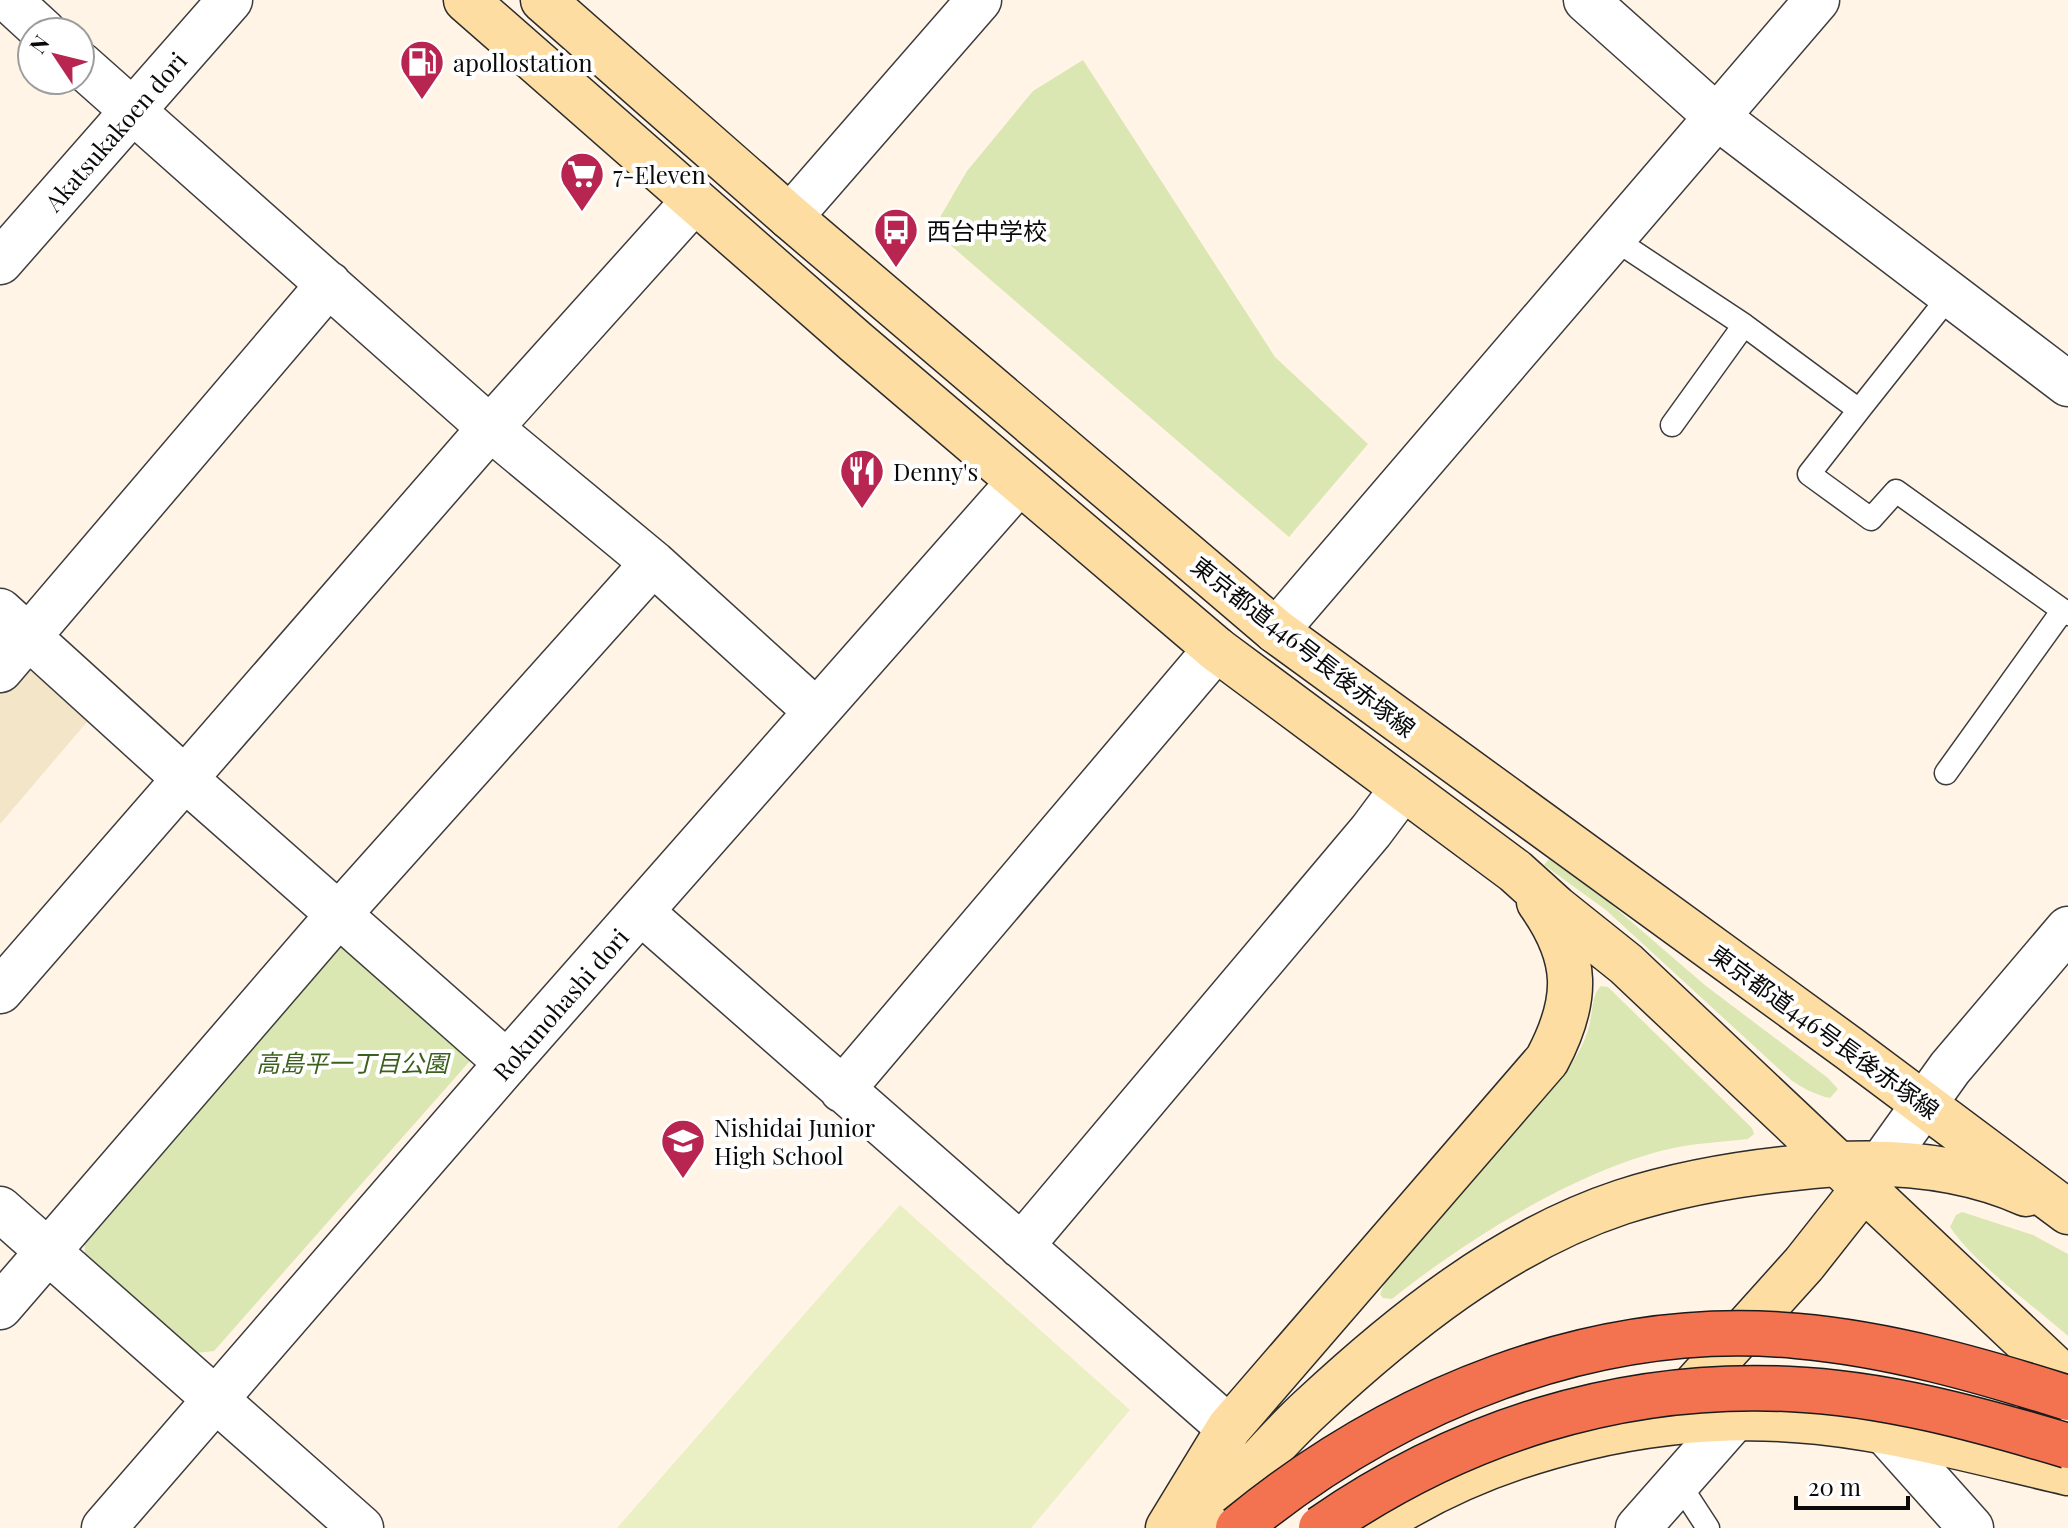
<svg xmlns="http://www.w3.org/2000/svg" width="2068" height="1528" viewBox="0 0 2068 1528" font-family="'Playfair Display','Noto Sans JP',serif">
  <style>
    .farmland { fill: #f3e5c8 }
    .green { fill: #dbe7b2 }
    .pitch { fill: #eaefc4 }
    .lines { fill: none; stroke-linecap: round; stroke-linejoin: round }
    .service-casing { stroke: #3d3d3d; stroke-width: 25 }
    .minor-casing { stroke: #3d3d3d; stroke-width: 47 }
    .tertiary-casing { stroke: #3d3d3d; stroke-width: 47 }
    .secondary-casing { stroke: #2c2c2c; stroke-width: 47 }
    .service { stroke: #fff; stroke-width: 22 }
    .minor { stroke: #fff; stroke-width: 44 }
    .tertiary { stroke: #fff; stroke-width: 44 }
    .secondary { stroke: #fedda2; stroke-width: 44 }
    .motorway-bridge-casing { stroke: #1b1b1b; stroke-width: 47; stroke-linecap: butt }
    .motorway-bridge { stroke: #f37250; stroke-width: 44 }
    .labels { text-anchor: middle; dominant-baseline: central; stroke-width: 8; stroke-linejoin: round; paint-order: stroke }
    .poi-label { font-size: 24px; fill: #0a0a0a; stroke: #fff; text-anchor: start }
    .street-label { font-size: 24px; fill: #0a0a0a; stroke: #fff }
    .park-label { font-size: 24px; font-style: italic; fill: #3b5f1c; stroke: #fff }
  </style>
  <rect width="100%" height="100%" fill="#fff4e6"/>
  <path class="farmland" d="M37,667L92,716L0,824V690L16,672Z"/>
  <path class="green" d="M1083,60L1275,357L1368,444L1289,537L941,237L936,224L967,171L1033,91Z
    M1549,859L1606,900L1706,986L1828,1078L1838,1089L1830,1098C1815,1095 1803,1088 1791,1080L1606,910L1544,865Z
    M359,947L469,1046V1062L214,1351L196,1353L85,1253L84,1235L335,948Z
    M1601,986L1608,987L1752,1128L1754,1134L1748,1139C1722,1142 1694,1143 1669,1149C1577,1170 1466,1240 1392,1299L1383,1298L1380,1294L1386,1280L1564,1075C1577,1056 1588,1039 1591,1016C1593,1006 1593,993 1601,986Z
    M1962,1212L2033,1235L2068,1254V1336C2035,1307 1973,1262 1950,1227L1956,1215Z"/>
  <path class="pitch" d="M900,1205L1130,1410L1031,1528H617Z"/>
  <g class="lines">
    <g class="service-casing">
      <path id="service" d="M1611,237L1744,325L1859,410L1809,474L1871,519L1896,491L2068,614
        M1859,410L1951,294
        M1672,425L1744,325
        M1946,773L2063,610
        M1678,1482L1708,1528"/>
    </g>
    <g class="minor-casing">
      <path id="minor" d="M9,0L44,32
        M1586,0L1717,117L2068,384
        M80,64L490,428L653,563L816,711
        M790,217L979,0
        M0,611L184,778L507,1063
        M1276,631L1817,0
        M0,670L329,284
        M641,912L1229,1428
        M0,991L490,428L694,201
        M842,1090L1216,649
        M0,1209L361,1528
        M1021,1246L1371,831L1403,788
        M0,1307L339,914L653,563
        M1886,1433L1971,1528
        M1638,1528L1735,1418"/>
    </g>
    <g class="tertiary-casing">
      <path id="tertiary" d="M0,262L230,0
        M1864,1188L1950,1068L2068,929
        M104,1528L507,1063L1019,482"/>
    </g>
    <g class="secondary-casing">
      <path id="secondary" d="M466,0L856,342L1216,649L1515,871L1556,908L1626,964L2068,1381
        M543,0L790,217L1276,631L1850,1049L2068,1212
        M1671,1412L1804,1264L1864,1188
        M1168,1528L1229,1428L1547,1060C1579,1000 1579,958 1539,902
        M1199,1528C1236,1488 1271,1445 1311,1408C1400,1325 1504,1241 1622,1202C1678,1184 1735,1174 1794,1168C1871,1159 1954,1162 2026,1194
        M1372,1528C1497,1444 1669,1406 1818,1422C1902,1431 1986,1454 2068,1473"/>
    </g>
    <use href="#service" class="service"/>
    <use href="#minor" class="minor"/>
    <use href="#tertiary" class="tertiary"/>
    <use href="#secondary" class="secondary"/>
    <g class="motorway-bridge-casing">
      <path id="motorway-bridge" d="M1238,1528C1392,1401 1593,1317 1797,1336C1889,1344 1980,1370 2068,1398
        M1321,1528C1460,1432 1619,1381 1789,1389C1884,1393 1978,1419 2068,1446"/>
    </g>
    <use href="#motorway-bridge" class="motorway-bridge"/>
  </g>
  <defs>
    <g id="fuel-pin" transform="scale(2.3)"><path d="M0 17L-7.5 6A9.5 9.5 0 1 1 7.5 6Z" fill="#b72550" stroke="#fff"/><path d="M-5.5-6h7V0h2V4h1.3V-2.5L3-4.5l.8-.8L6-3V5H2.5V1h-1V6h-7ZM-4.2-4.7v3.2H.2V-4.7Z" fill="#fff"/></g>
    <g id="supermarket-pin" transform="scale(2.3)"><path d="M0 17L-7.5 6A9.5 9.5 0 1 1 7.5 6Z" fill="#b72550" stroke="#fff"/><path d="M-6-5.5h2.5l.6 2H6L4.5 2H-2.5L-4.4-4H-6ZM-1.5 3.2a1.3 1.3 0 1 0 .1 0ZM3 3.2a1.3 1.3 0 1 0 .1 0Z" fill="#fff"/></g>
    <g id="bus-pin" transform="scale(2.3)"><path d="M0 17L-7.5 6A9.5 9.5 0 1 1 7.5 6Z" fill="#b72550" stroke="#fff"/><path d="M-5-6H5V4H4V6H2V4H-2V6H-4V4H-5ZM-3.5-4V0h7V-4ZM-3.5 1.2v1.5H-2V1.2ZM2 1.2v1.5H3.5V1.2Z" fill="#fff"/></g>
    <g id="restaurant-pin" transform="scale(2.3)"><path d="M0 17L-7.5 6A9.5 9.5 0 1 1 7.5 6Z" fill="#b72550" stroke="#fff"/><path d="M-5-6h1v4h1v-4h1v4h1v-4h1v5L-1.5 .5V6h-2V.5L-5-1ZM5-6V6H3V1.5H1.5Q1.5-4 5-6Z" fill="#fff"/></g>
    <g id="school-pin" transform="scale(2.3)"><path d="M0 17L-7.5 6A9.5 9.5 0 1 1 7.5 6Z" fill="#b72550" stroke="#fff"/><path d="M0-5L7-2L0 1L-7-2ZM-4 1L0 2.5L4 1V4Q0 6-4 4Z" fill="#fff"/></g>
  </defs>
  <g fill-rule="evenodd">
    <use href="#fuel-pin" x="422" y="62"/>
    <use href="#supermarket-pin" x="582" y="174"/>
    <use href="#bus-pin" x="896" y="230"/>
    <use href="#restaurant-pin" x="862" y="471"/>
    <use href="#school-pin" x="683" y="1141"/>
  </g>
  <g class="labels">
    <g class="poi-label">
      <text x="453" y="62">apollostation</text>
      <text x="613" y="174">7-Eleven</text>
      <text x="927" y="230">西台中学校</text>
      <text x="893" y="471">Denny's</text>
      <text x="714" y="1127">Nishidai Junior<tspan x="714" dy="28">High School</tspan></text>
    </g>
    <g class="street-label">
      <text transform="translate(115 131) rotate(-49)">Akatsukakoen dori</text>
      <text transform="translate(1304 646) rotate(38)">東京都道446号長後赤塚線</text>
      <text transform="translate(560 1004) rotate(-49)">Rokunohashi dori</text>
      <text transform="translate(1825 1031) rotate(36)">東京都道446号長後赤塚線</text>
    </g>
    <g class="park-label">
      <text x="352" y="1062">高島平一丁目公園</text>
    </g>
  </g>
  <g transform="translate(56 56) rotate(305)"><circle r="38" fill="#ffffff" stroke="#9d9d9d" stroke-width="2"/>
  <path d="M0-6L14 30L0 20L-14 30Z" fill="#b72550"/>
  <text y="-12" font-size="22" font-weight="bold" text-anchor="middle" fill="#0a0a0a">N</text>
  </g>
  <path d="M1796 1496v12h112v-12" fill="none" stroke="#0a0a0a" stroke-width="4"/>
  <text x="1808" y="1496" font-size="24" fill="#0a0a0a" stroke="#ffffff" stroke-width="6" paint-order="stroke">20 m</text>
</svg>
